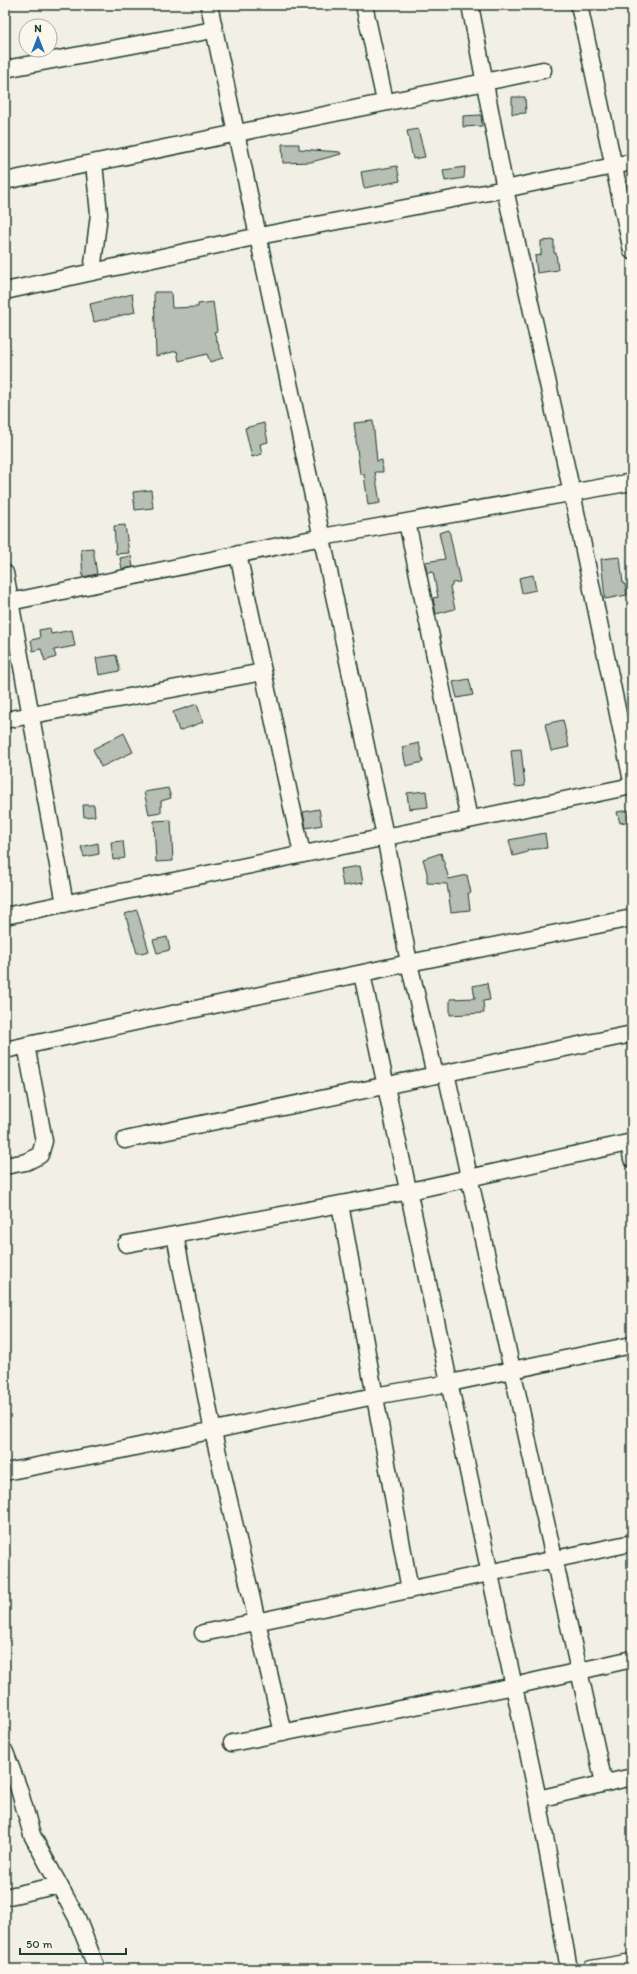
<svg xmlns="http://www.w3.org/2000/svg" width="637" height="1974" viewBox="0 0 637 1974" font-family="Itim,sans-serif">
  <style>
    .building { fill: #b7beb3; stroke: #1f3d34 }
    .lines { fill: none; stroke-linecap: round; stroke-linejoin: round }
    .street-casing { stroke: #1f3d34; stroke-width: 19 }
    .street { stroke: #fbf7ec; stroke-width: 16 }
  </style>
  <rect width="100%" height="100%" fill="#f2f0e5"/>
  <filter id="ink" filterUnits="userSpaceOnUse"><feTurbulence type="fractalNoise" baseFrequency=".025" numOctaves="2"/><feDisplacementMap in="SourceGraphic" scale="8" xChannelSelector="R" yChannelSelector="G"/><feConvolveMatrix kernelMatrix="1 2 1 2 8 2 1 2 1" color-interpolation-filters="sRGB"/></filter>
  <g filter="url(#ink)">
    <path class="building" d="M512,97H525L526,113L512,114Z
      M481,115L482,126L463,127V116Z
      M418,129L425,157L413,159L407,131Z
      M282,144H299V149L340,152L341,154L311,162L283,163Z
      M397,166L400,181L364,188L361,172Z
      M465,167L464,178L445,181L443,170Z
      M554,240V253H556L558,270L537,273L535,256L541,255V241Z
      M154,292H171L172,308L198,307V304L213,302L217,331L214,332L223,358L210,362L207,354L179,361L177,351L156,356Z
      M132,294L135,312L94,322L90,304Z
      M373,421L377,461L382,460L383,472H375L380,503L368,505L364,474H360L354,423Z
      M264,423L268,442L260,444L262,454L252,457L245,428Z
      M151,490L153,508L135,510L133,492Z
      M125,525L129,553L116,554L114,526Z
      M449,530L460,582L452,583V586L450,587L455,609L436,614L433,598L438,597L433,572L427,573L425,562L445,559L439,533Z
      M93,548L97,574L83,577L81,549Z
      M131,556L133,567L122,569L120,558Z
      M620,557L623,584H625L627,595L605,599L601,559Z
      M533,575L536,590L522,593L519,578Z
      M50,628L51,634L72,630L75,646L54,650L56,657L45,661L41,649L33,651L31,640L40,638L39,630Z
      M116,655L120,671L99,675L96,658Z
      M469,679L473,695L457,698L453,682Z
      M197,704L203,722L179,731L173,712Z
      M563,720L569,747L551,751L545,724Z
      M124,733L133,752L101,767L93,749Z
      M419,743L423,762L406,766L402,747Z
      M521,749L525,786L515,787L511,750Z
      M168,788L171,798L161,801V812L149,814L144,792Z
      M426,791L428,807L409,809L407,793Z
      M83,805H94L95,816L84,817Z
      M319,809L322,825L306,828L303,812Z
      M628,810L630,821L620,823L617,812Z
      M171,820L173,861L156,862L154,821Z
      M545,833L547,848L527,850L528,852L513,856L509,840Z
      M123,841L125,858L113,860L111,842Z
      M98,843L99,854L84,857L81,847Z
      M441,853L449,879L467,875L471,893H468L470,910L451,912L447,884L427,883V873L423,859Z
      M360,866L363,883L343,886L340,869Z
      M137,910L149,951L141,953H137L125,914Z
      M167,937L170,950L157,953L153,940Z
      M487,983L490,1000L483,1001L484,1013L450,1015V999L475,998L473,986Z"/>
    <g class="lines">
      <g class="street-casing">
        <path id="street" d="M209,5L385,836L409,963L435,1075
          M364,5L385,101
          M470,5L505,189L572,493L632,781
          M579,5L632,251
          M5,69L213,30
          M5,181L543,70
          M92,272L99,214L94,163
          M5,291L259,236L505,189L632,162
          M407,522L469,819
          M238,554L302,854
          M5,573L65,904
          M5,603L322,537L632,482
          M5,720L263,672
          M5,916L632,786
          M362,974L538,1799L569,1969
          M5,1050L409,963L632,918
          M446,1073L604,1783
          M125,1140L632,1034
          M629,1143L632,1159
          M5,1166L26,1162L40,1155L44,1141L26,1045
          M340,1204L410,1590
          M175,1235L213,1432L283,1733
          M126,1244L410,1191L632,1142
          M5,1472L116,1451L374,1396L450,1383L632,1345
          M203,1633L632,1543
          M232,1743L514,1686L632,1659
          M5,1752L19,1789L32,1835L77,1918L97,1969
          M538,1799L632,1777
          M5,1897L59,1885
          M591,1969L632,1962"/>
      </g>
      <use href="#street" class="street"/>
    </g>
  </g>
  <rect width="637" height="1974" fill="none" stroke="#fbf7ec" stroke-width="20"/>
  <rect x="10" y="10" width="617" height="1954" fill="none" stroke="#1f3d34" stroke-width="1.5" filter="url(#ink)"/>
  <g transform="translate(38 38)"><circle r="19" fill="#fbf7ec" stroke="#a3ada2"/>
  <path d="M0-3L7 15L0 10L-7 15Z" fill="#1f6fb2"/>
  <text y="-6" font-size="11" font-weight="bold" text-anchor="middle" fill="#1f3d34">N</text>
  </g>
  <path d="M20 1948v6h106v-6" fill="none" stroke="#1f3d34" stroke-width="2"/>
  <text x="26" y="1948" font-size="12" fill="#1f3d34" stroke="#fbf7ec" stroke-width="3" paint-order="stroke">50 m</text>
</svg>
